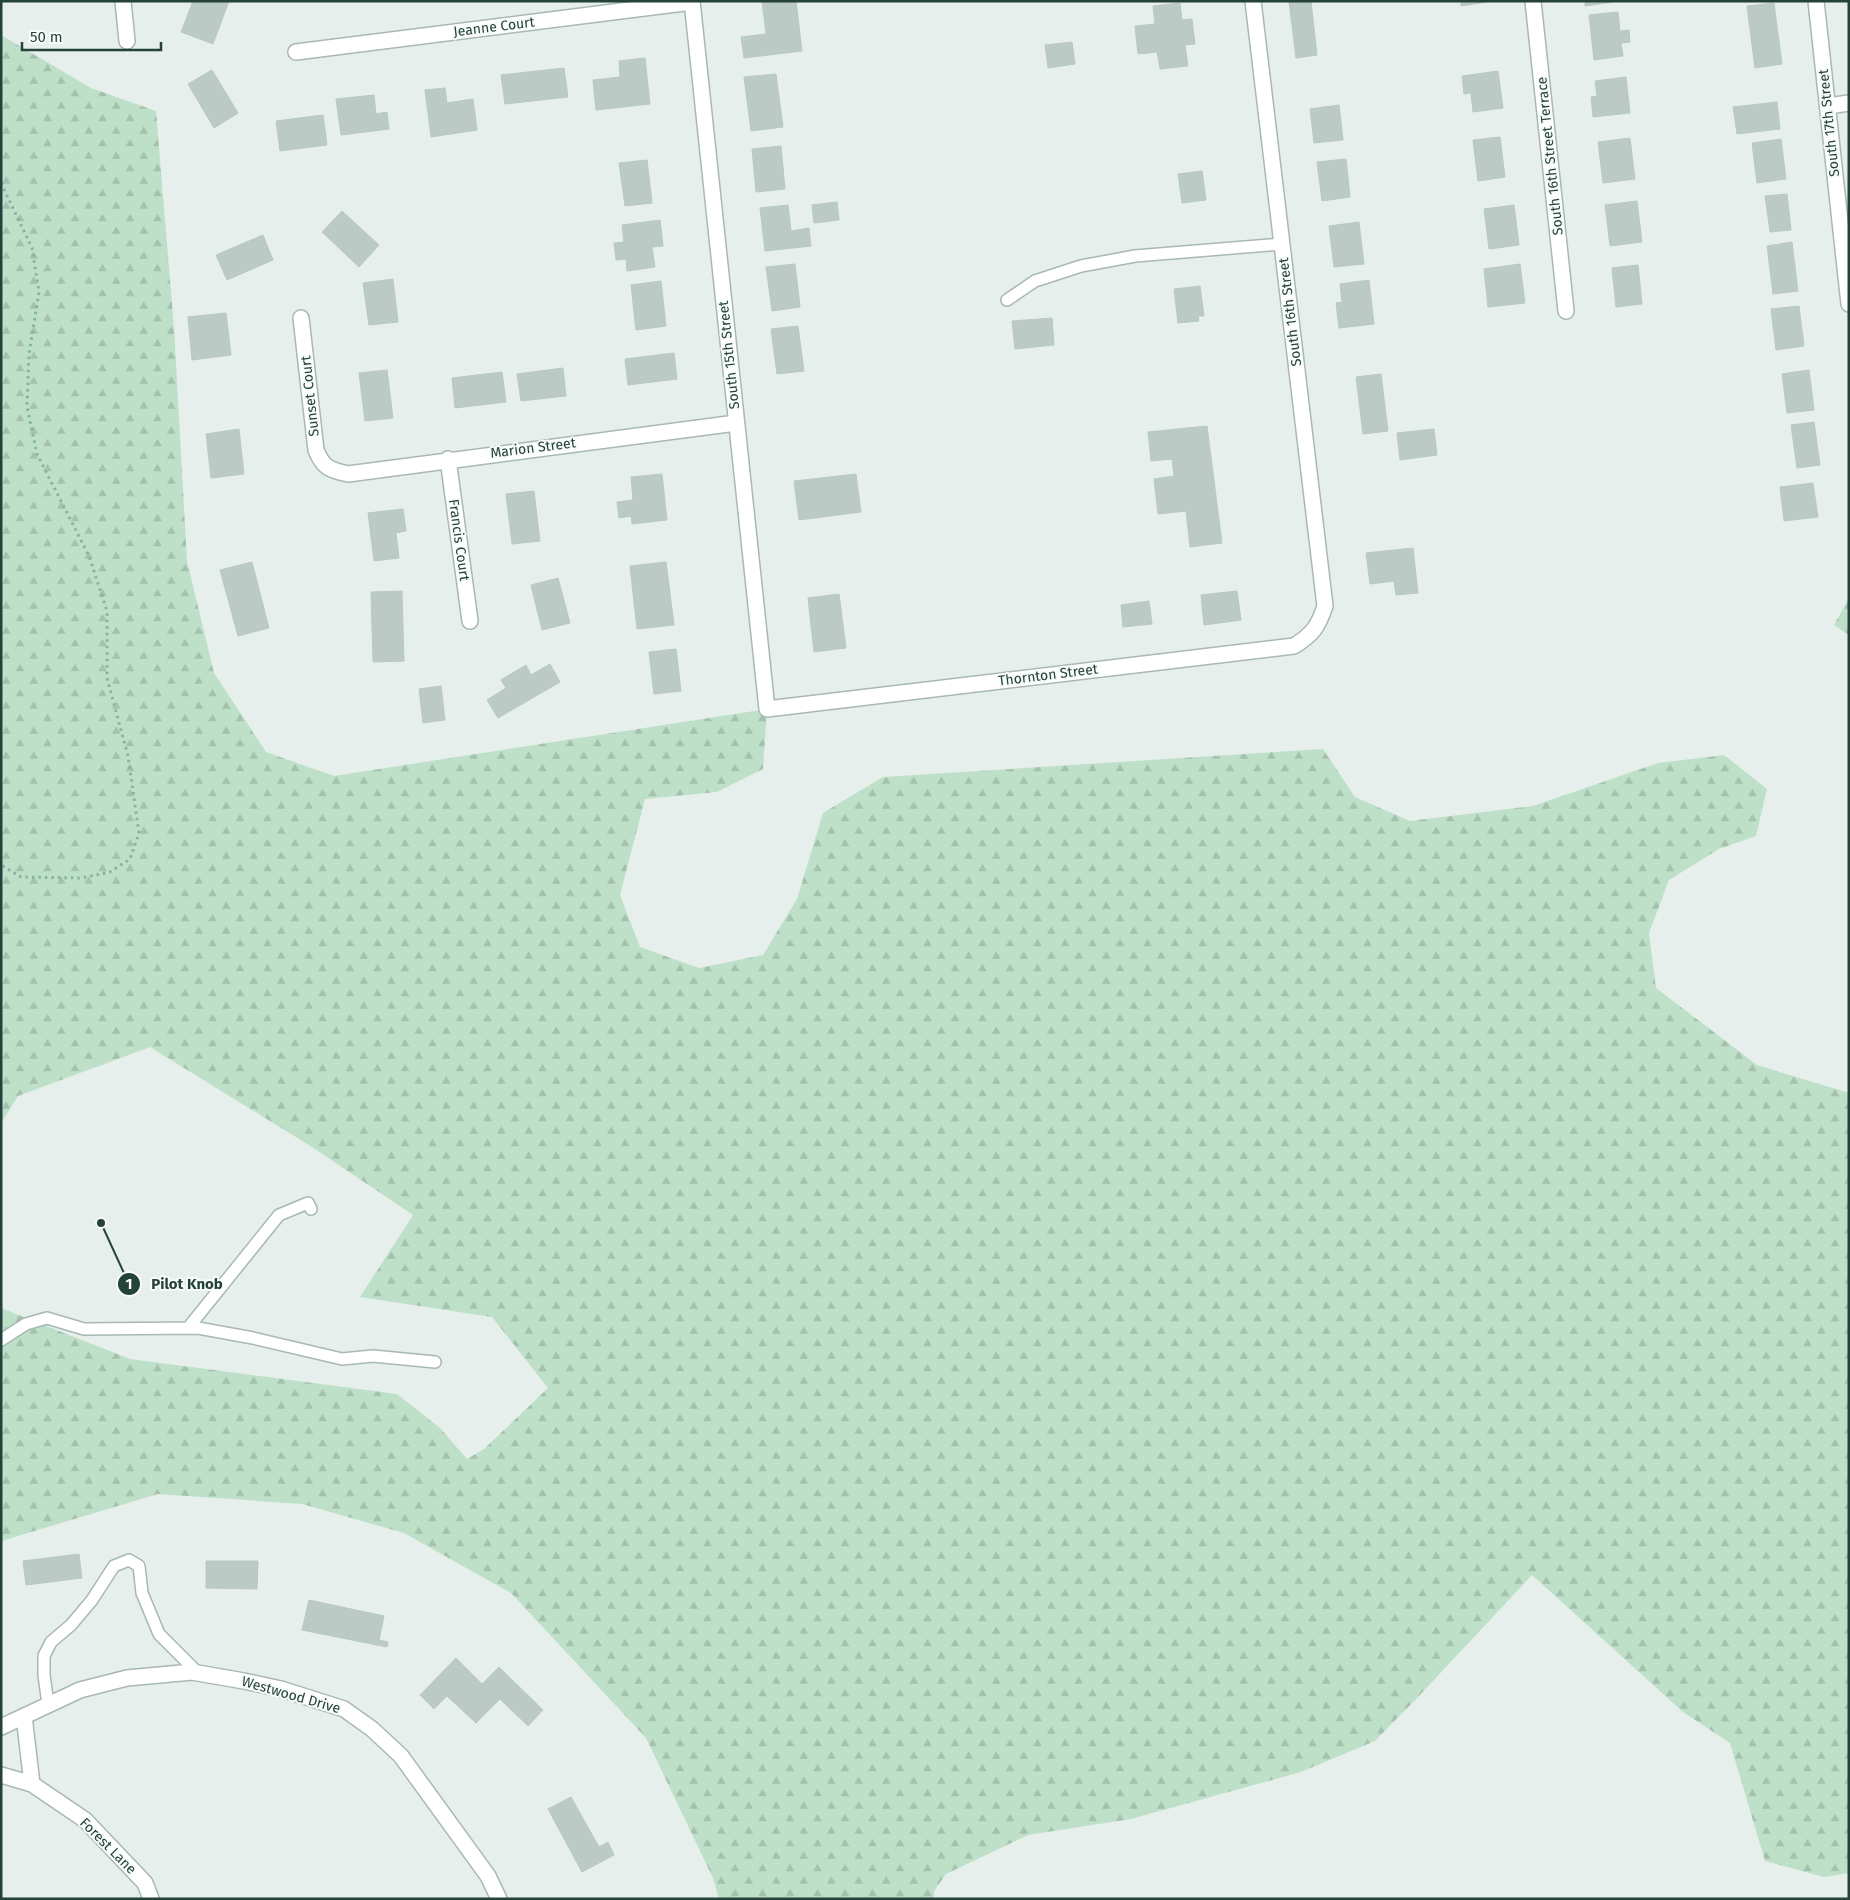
<svg xmlns="http://www.w3.org/2000/svg" width="1850" height="1900" viewBox="0 0 1850 1900" font-family="'Fira Sans',sans-serif">
  <style>
    .forest { fill: url(#forest-firs) }
    .building { fill: #bbcac4; stroke: #b8c9c2 }
    .lines { fill: none; stroke-linecap: round; stroke-linejoin: round }
    .service-casing { stroke: #a8b8b2; stroke-width: 14 }
    .minor-casing { stroke: #a8b8b2; stroke-width: 18 }
    .path { stroke: #86b3a5; stroke-width: 3; stroke-dasharray: 2.5 4; stroke-linecap: butt }
    .service { stroke: #fff; stroke-width: 11 }
    .minor { stroke: #fff; stroke-width: 15 }
    .labels { text-anchor: middle; dominant-baseline: central; stroke-width: 4; stroke-linejoin: round; paint-order: stroke }
    .street-label { font-size: 14px; fill: #24423a; stroke: #f7fbf9 }
    .leader { fill: none; stroke: #24423a; stroke-width: 2 }
    .callout-dot { fill: #24423a; stroke: #f7fbf9; stroke-width: 2 }
    .mark-label { font-size: 15px; text-anchor: middle; font-weight: bold; fill: #fff }
    .callout-label { font-size: 15px; text-anchor: middle; font-weight: bold; fill: #24423a; stroke: #f7fbf9; stroke-width: 4; stroke-linejoin: round; paint-order: stroke }
  </style>
  <defs>
    <pattern id="forest-firs" width="22" height="20" patternUnits="userSpaceOnUse" patternTransform="scale(1.25)"><rect width="22" height="20" fill="#bfe0c8"/><path d="M5 1l3.5 6h-7zM16 11l3.5 6h-7z" fill="#a4c1ad"/></pattern>
  </defs>
  <rect width="100%" height="100%" fill="#e6efeb"/>
  <path class="forest" d="M1,35L91,88L156,111L174,328L187,561L214,673L266,752L334,776L767,709L763,769L717,792L645,799L620,895L640,947L699,968L763,955L797,899L823,813L883,777L1323,749L1355,797L1410,821L1533,806L1658,763L1724,755L1767,789L1756,836L1719,849L1669,880L1649,933L1656,988L1757,1065L1849,1093V1873L1824,1877L1765,1861L1730,1743L1683,1712L1532,1575L1418,1697L1375,1741L1301,1772L1131,1819L1028,1835L946,1874L934,1891V1899H719L713,1878L646,1738L511,1593L404,1533L302,1504L158,1494L1,1541V1308L130,1359L397,1394L440,1428L467,1459L484,1449L548,1388L492,1317L360,1297L413,1215L312,1147L150,1047L18,1096L1,1123Z
    M1849,598V635L1834,625Z"/>
  <path class="building" d="M193,1H229L213,44L181,32Z
    M762,1H796L802,51L744,58L741,37L766,34Z
    M1289,1H1311L1317,55L1296,58Z
    M1461,1H1487V2L1461,6Z
    M1585,1H1613V2L1585,6Z
    M1180,3L1182,20L1192,19L1195,44L1185,45L1188,66L1160,69L1157,52L1138,54L1135,26L1155,24L1153,6Z
    M1774,3L1782,64L1755,68L1747,6Z
    M1618,12L1620,31L1629,30L1630,42L1621,43L1623,56L1594,60L1589,15Z
    M1072,42L1075,64L1048,68L1045,45Z
    M645,58L650,104L596,110L593,80L620,77L619,61Z
    M564,68L568,97L505,104L501,75Z
    M212,70L238,113L214,128L188,84Z
    M1498,71L1503,108L1473,112L1471,93L1464,94L1462,76Z
    M776,74L783,127L751,131L744,77Z
    M1626,77L1630,113L1593,117L1591,97L1597,96L1595,81Z
    M445,88L447,103L473,99L477,130L431,137L425,90Z
    M374,95L376,114L387,112L389,129L341,135L336,99Z
    M1777,102L1780,129L1737,134L1733,107Z
    M1339,105L1343,140L1314,143L1310,109Z
    M323,115L327,145L280,151L276,121Z
    M1500,137L1505,177L1478,181L1473,140Z
    M1630,138L1635,179L1603,183L1598,142Z
    M1781,139L1786,179L1757,183L1752,143Z
    M781,146L785,189L756,192L752,149Z
    M1346,159L1350,197L1322,201L1317,162Z
    M647,160L652,203L625,206L619,163Z
    M1202,171L1206,200L1182,203L1178,174Z
    M1787,194L1791,230L1770,232L1765,196Z
    M1637,201L1642,242L1610,246L1605,205Z
    M837,202L839,220L814,223L812,205Z
    M788,205L791,231L809,228L811,246L765,251L760,208Z
    M1514,205L1519,245L1489,249L1484,209Z
    M342,211L379,245L359,267L322,232Z
    M660,220L663,246L652,247L655,267L627,271L626,259L616,260L614,243L624,242L622,225Z
    M1359,222L1364,264L1334,267L1329,226Z
    M263,235L273,260L227,280L216,255Z
    M1792,242L1798,291L1773,294L1767,246Z
    M795,264L800,307L772,311L766,267Z
    M1520,264L1525,303L1488,307L1484,269Z
    M1638,265L1642,304L1616,307L1612,268Z
    M393,279L398,322L369,325L363,283Z
    M1369,280L1374,324L1339,328L1336,303L1342,302L1340,284Z
    M661,281L666,326L636,330L631,285Z
    M1200,286L1204,316H1198L1199,321L1178,323L1174,289Z
    M1799,306L1804,346L1776,350L1771,309Z
    M226,313L231,355L192,360L188,317Z
    M1052,318L1054,345L1015,349L1012,321Z
    M798,326L804,371L777,374L771,329Z
    M674,353L677,379L628,385L625,359Z
    M563,368L566,396L521,401L517,374Z
    M387,370L393,418L365,421L359,373Z
    M1809,370L1814,410L1787,413L1782,374Z
    M502,372L506,402L455,408L452,378Z
    M1381,374L1388,431L1363,434L1356,377Z
    M1814,422L1820,465L1797,468L1791,425Z
    M1207,426L1222,543L1190,547L1186,511L1158,514L1154,479L1174,476L1172,459L1151,461L1148,432Z
    M239,429L244,474L211,478L206,434Z
    M1434,429L1437,455L1400,460L1397,433Z
    M662,474L667,520L632,524L631,516L619,518L617,502L633,500L631,477Z
    M856,474L861,512L799,520L794,481Z
    M1813,483L1818,517L1784,521L1780,487Z
    M534,491L540,541L512,544L506,494Z
    M403,509L406,531L396,533L399,558L374,561L368,513Z
    M1413,548L1418,593L1396,595L1394,581L1370,584L1366,553Z
    M252,562L269,628L238,636L220,570Z
    M666,562L674,625L637,629L630,566Z
    M558,578L570,623L542,630L531,585Z
    M402,591L404,661L373,662L371,592Z
    M1237,591L1241,620L1204,625L1201,595Z
    M839,594L846,648L814,652L808,598Z
    M1149,601L1152,624L1123,627L1121,605Z
    M676,649L681,691L654,694L649,652Z
    M550,664L560,682L498,718L487,700L506,688L501,680L526,665L531,675Z
    M441,686L445,720L423,723L419,689Z
    M79,1554L82,1578L26,1585L23,1561Z
    M206,1561H258L257,1589L206,1588Z
    M309,1600L384,1616L379,1640L388,1642L387,1647L302,1630Z
    M456,1658L482,1684L499,1667L543,1710L528,1726L500,1699L476,1723L447,1696L434,1709L420,1695Z
    M571,1797L599,1847L608,1842L614,1855L582,1872L548,1809Z"/>
  <g class="lines">
    <g class="service-casing">
      <path id="service" d="M1007,300L1035,281L1081,266L1135,256L1282,244
        M188,1328L279,1215L308,1203L311,1209
        M1,1340L26,1324L47,1318L84,1329L198,1328L253,1338L342,1359L373,1356L435,1362
        M48,1704L44,1675V1656L51,1642L71,1625L92,1600L114,1566L129,1560L139,1566L142,1593L159,1634L199,1674"/>
    </g>
    <g class="minor-casing">
      <path id="minor" d="M123,1L127,41
        M692,1L767,709L1294,646C1313,634 1318,627 1325,606L1253,1
        M1533,1L1566,311
        M1816,1L1849,304
        M296,52L692,2
        M1828,106L1849,103
        M301,318L316,450C323,468 330,470 348,474L736,423
        M448,459L470,621
        M24,1716L32,1784
        M1,1727L80,1690L127,1678L192,1672L244,1681L281,1689L344,1709L372,1729L401,1756L488,1876L499,1899
        M1,1775L32,1784L85,1820L145,1883L151,1899"/>
    </g>
    <path class="path" d="M1,183L32,248L39,292L29,354L27,407L37,454L89,556L107,611V678L128,756L139,833L130,859L110,872L81,878L21,877L1,865"/>
    <use href="#service" class="service"/>
    <use href="#minor" class="minor"/>
  </g>
  <g class="labels">
    <g class="street-label">
      <text transform="translate(494 27) rotate(-7)">Jeanne Court</text>
      <text transform="translate(1829 123) rotate(-96)">South 17th Street</text>
      <text transform="translate(1550 156) rotate(-96)">South 16th Street Terrace</text>
      <text transform="translate(1290 312) rotate(-97)">South 16th Street</text>
      <text transform="translate(729 355) rotate(-96)">South 15th Street</text>
      <text transform="translate(310 396) rotate(-96)">Sunset Court</text>
      <text transform="translate(533 448) rotate(-7)">Marion Street</text>
      <text transform="translate(459 540) rotate(82)">Francis Court</text>
      <text transform="translate(1048 675) rotate(-7)">Thornton Street</text>
      <text transform="translate(291 1695) rotate(16)">Westwood Drive</text>
      <text transform="translate(108 1846) rotate(45)">Forest Lane</text>
    </g>
  </g>
  <path class="leader" d="M101 1223L129 1284"/>
  <g class="callout-dot">
    <circle cx="101" cy="1223" r="5"/>
    <circle cx="129" cy="1284" r="12"/>
  </g>
  <g class="mark-label">
    <text x="129" y="1289">1</text>
  </g>
  <g class="callout-label">
    <text x="187" y="1289">Pilot Knob</text>
  </g>
  <rect width="1850" height="1900" fill="none" stroke="#24423a" stroke-width="5"/>
  <path d="M22 42v8h139v-8" fill="none" stroke="#24423a" stroke-width="2.5"/>
  <text x="30" y="42" font-size="15" fill="#24423a" stroke="#f7fbf9" stroke-width="4" paint-order="stroke">50 m</text>
</svg>
